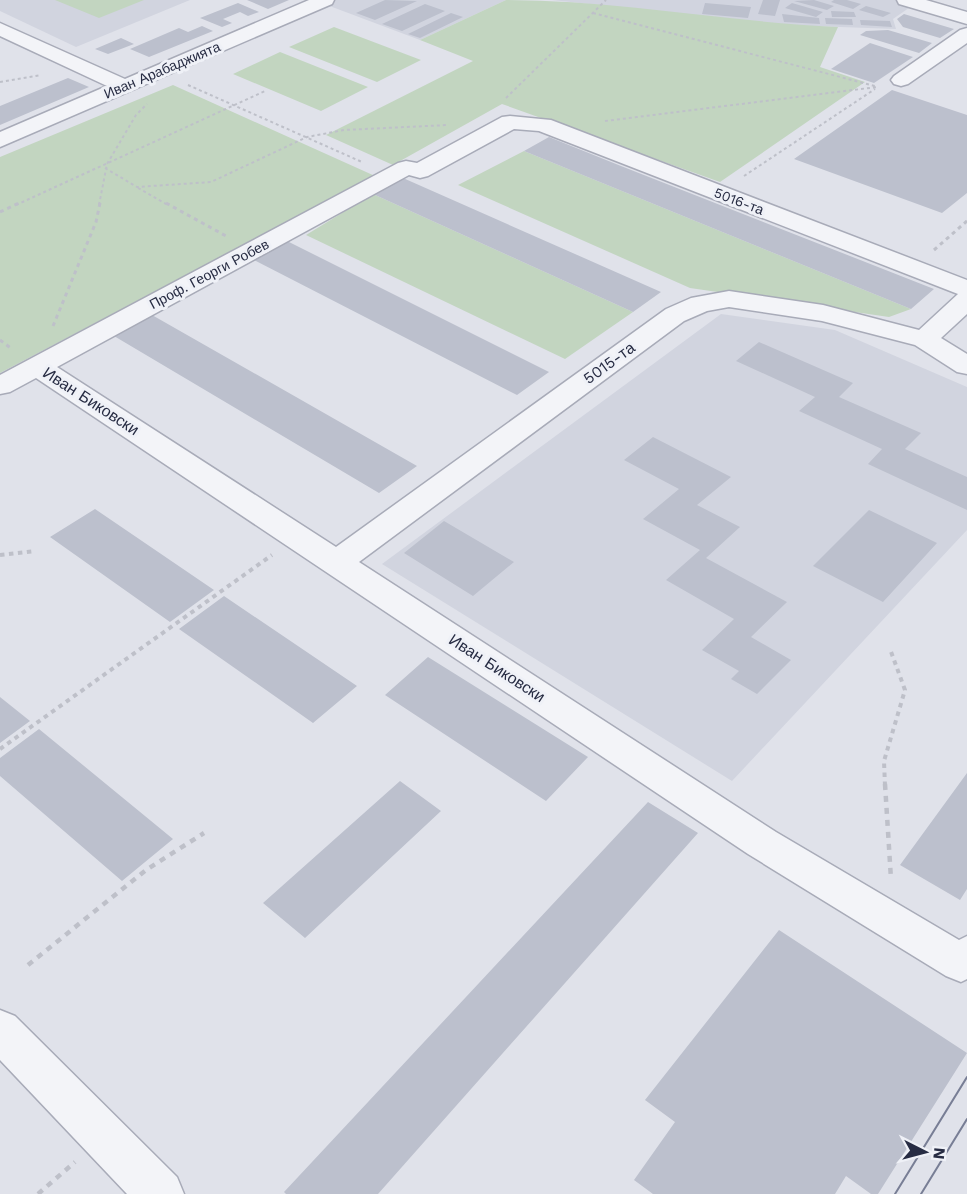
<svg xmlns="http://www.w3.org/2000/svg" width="967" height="1194" viewBox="0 0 967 1194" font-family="'Work Sans',sans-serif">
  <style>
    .built { fill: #d1d4df }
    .green { fill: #c2d5c0 }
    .building { fill: #bcc0cd }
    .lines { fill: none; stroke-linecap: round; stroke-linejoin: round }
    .minor-casing { stroke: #a8abb8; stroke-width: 3 }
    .path-far3 { stroke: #bec0c9; stroke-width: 2; stroke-dasharray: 3 3; stroke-linecap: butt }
    .path-far2 { stroke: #bec0c9; stroke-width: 3; stroke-dasharray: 4 4; stroke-linecap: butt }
    .path-far1 { stroke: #bec0c9; stroke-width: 4; stroke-dasharray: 4.5 4.5; stroke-linecap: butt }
    .path { stroke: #bec0c9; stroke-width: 4.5; stroke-dasharray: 6 6; stroke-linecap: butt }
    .minor { fill: #f3f4f8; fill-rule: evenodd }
    .tram { stroke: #787e95; stroke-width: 2 }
    .labels { text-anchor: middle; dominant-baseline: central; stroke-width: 6; stroke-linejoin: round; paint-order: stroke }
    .far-street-label { font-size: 14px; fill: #272c43; stroke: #eff1f7 }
    .street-label { font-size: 16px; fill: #272c43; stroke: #eff1f7 }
  </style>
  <rect width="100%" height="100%" fill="#e0e2ea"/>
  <path class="built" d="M0,0H190L76,47L0,11Z
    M325,0H506L420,40L319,2Z
    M552,0H905L916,3L893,19L896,29L784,25Z
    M721,314L835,330L967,387V530L732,781L382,564Z"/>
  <path class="green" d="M55,0H144L99,18Z
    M506,0C616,0 727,22 838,27L820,67L865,82L720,182L502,104L393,165L326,135L473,61L420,40Z
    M334,27L421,60L377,82L289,47Z
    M280,52L368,87L321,111L233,74Z
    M173,85L375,176L0,373V157Z
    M524,151L911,309L889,317L690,288L458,185Z
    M373,194L633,312L565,359L306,235Z"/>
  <path class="building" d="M247,0H289L268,9Z
    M385,0L417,1L375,20L356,13Z
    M763,0H780L775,16L758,14Z
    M814,0L834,6L827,10L794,1Z
    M834,0H847L861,4L853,9L831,2Z
    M238,3L259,12L248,16L240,12L223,19L232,23L222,27L200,18Z
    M705,3L751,7L748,18L702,14Z
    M792,3L823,12L816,17L785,8Z
    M425,4L445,11L402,31L382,24Z
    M866,6L891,13L883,17L859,10Z
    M831,11L854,12L856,17H832Z
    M451,13L463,17L420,38L408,34Z
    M782,14L819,18L820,24L784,22Z
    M904,14L954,29L940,38L903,27L897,19Z
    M825,18L852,19L853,25L826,24Z
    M860,20L890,21L892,27L861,25Z
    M202,26L213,31L149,57L130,49L179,28L188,32Z
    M888,30L932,43L919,53L860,35L866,31Z
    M121,38L134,44L108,54L95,49Z
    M870,43L913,57L874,83L831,69Z
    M68,78L89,87L0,125V106Z
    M892,90L967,115V193L942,213L794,159Z
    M549,137L621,166L934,289L911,309L524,151Z
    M403,178L661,292L633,312L373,194Z
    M287,241L549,372L517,395L254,260Z
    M152,315L417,466L379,493L114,336Z
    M759,342L853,383L839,397L921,433L905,449L967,477V510L868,464L882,449L799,411L815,397L736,361Z
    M653,437L731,477L697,505L740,527L706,558L787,602L751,637L791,660L757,694L731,679L739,671L702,650L734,619L666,580L700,550L643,519L679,489L624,460Z
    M95,509L214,590L170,622L50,537Z
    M869,510L937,543L883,602L813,566Z
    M444,521L514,562L473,596L404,553Z
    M224,596L357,686L313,723L179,629Z
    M428,657L588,757L546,801L385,695Z
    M0,697L30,721L0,743Z
    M39,729L173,839L122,881L0,776V758Z
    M967,773V889L960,900L900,865Z
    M400,781L441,811L305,938L263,903Z
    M648,802L698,833L378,1194H286L284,1192Z
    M779,930L967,1053L878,1194H871L846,1176L835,1194H653L634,1180L675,1122L645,1100Z"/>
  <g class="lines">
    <g class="minor-casing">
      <path id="minor" d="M309,0H334L332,4L0,147V132L107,86L0,36V23L125,79Z
        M897,0H926L967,12V24L899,4Z
        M967,28V43L908,84L901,86L894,84L891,80L894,76L960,30Z
        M510,116L551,120L967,280V314L941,338L967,354V374L957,372L915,345L822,321L729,307L707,311L684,321L359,562L776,832L959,940L967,936V979L961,982L946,976L748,854L36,378L10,392L0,394V375L398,163L406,161L417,163L502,117ZM514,129L539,131L958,294L919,330L823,305L729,291L691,298L666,309L336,547L57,367L409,175L420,178L428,176Z
        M0,1010L15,1016L177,1177L184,1194H127L0,1060Z"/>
    </g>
    <path class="path-far3" d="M593,13L875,86
      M0,82L41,75
      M188,85L362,162
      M506,98L606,0
      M605,121L877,87
      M105,168L137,187L211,182L307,137L344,130L448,125
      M744,176L875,89
      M138,188L168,205
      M16,205L265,91
      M99,205L107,164L136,115L147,104"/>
    <path class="path-far2" d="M166,203L226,236
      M0,212L19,203
      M934,250L967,221
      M53,326L96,222L100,203
      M0,340L12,349"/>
    <path class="path-far1" d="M0,555L35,551
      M0,749L272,555
      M885,786L884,761L905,690L890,649"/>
    <path class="path" d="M885,784L891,879
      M28,965L146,870L204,833
      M38,1194L75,1162"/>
    <use href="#minor" class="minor"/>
    <path class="tram" d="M895,1194L967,1077
      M921,1194L967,1119"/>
  </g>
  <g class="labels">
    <g class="far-street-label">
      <text transform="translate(162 70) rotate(-23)">Иван Арабаджията</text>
      <text transform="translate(739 201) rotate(21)">5016-та</text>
      <text transform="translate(209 274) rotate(-28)">Проф. Георги Робев</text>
    </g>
    <g class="street-label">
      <text transform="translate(609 363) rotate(-36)">5015-та</text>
      <text transform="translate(91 401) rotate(33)">Иван Биковски</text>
      <text transform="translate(497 668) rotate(33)">Иван Биковски</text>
    </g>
  </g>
  <g transform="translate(925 1152) rotate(96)" stroke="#eff1f7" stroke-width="4.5" paint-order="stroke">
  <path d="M0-4.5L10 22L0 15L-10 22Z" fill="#272c43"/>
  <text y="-9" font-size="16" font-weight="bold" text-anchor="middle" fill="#272c43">N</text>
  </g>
</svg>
